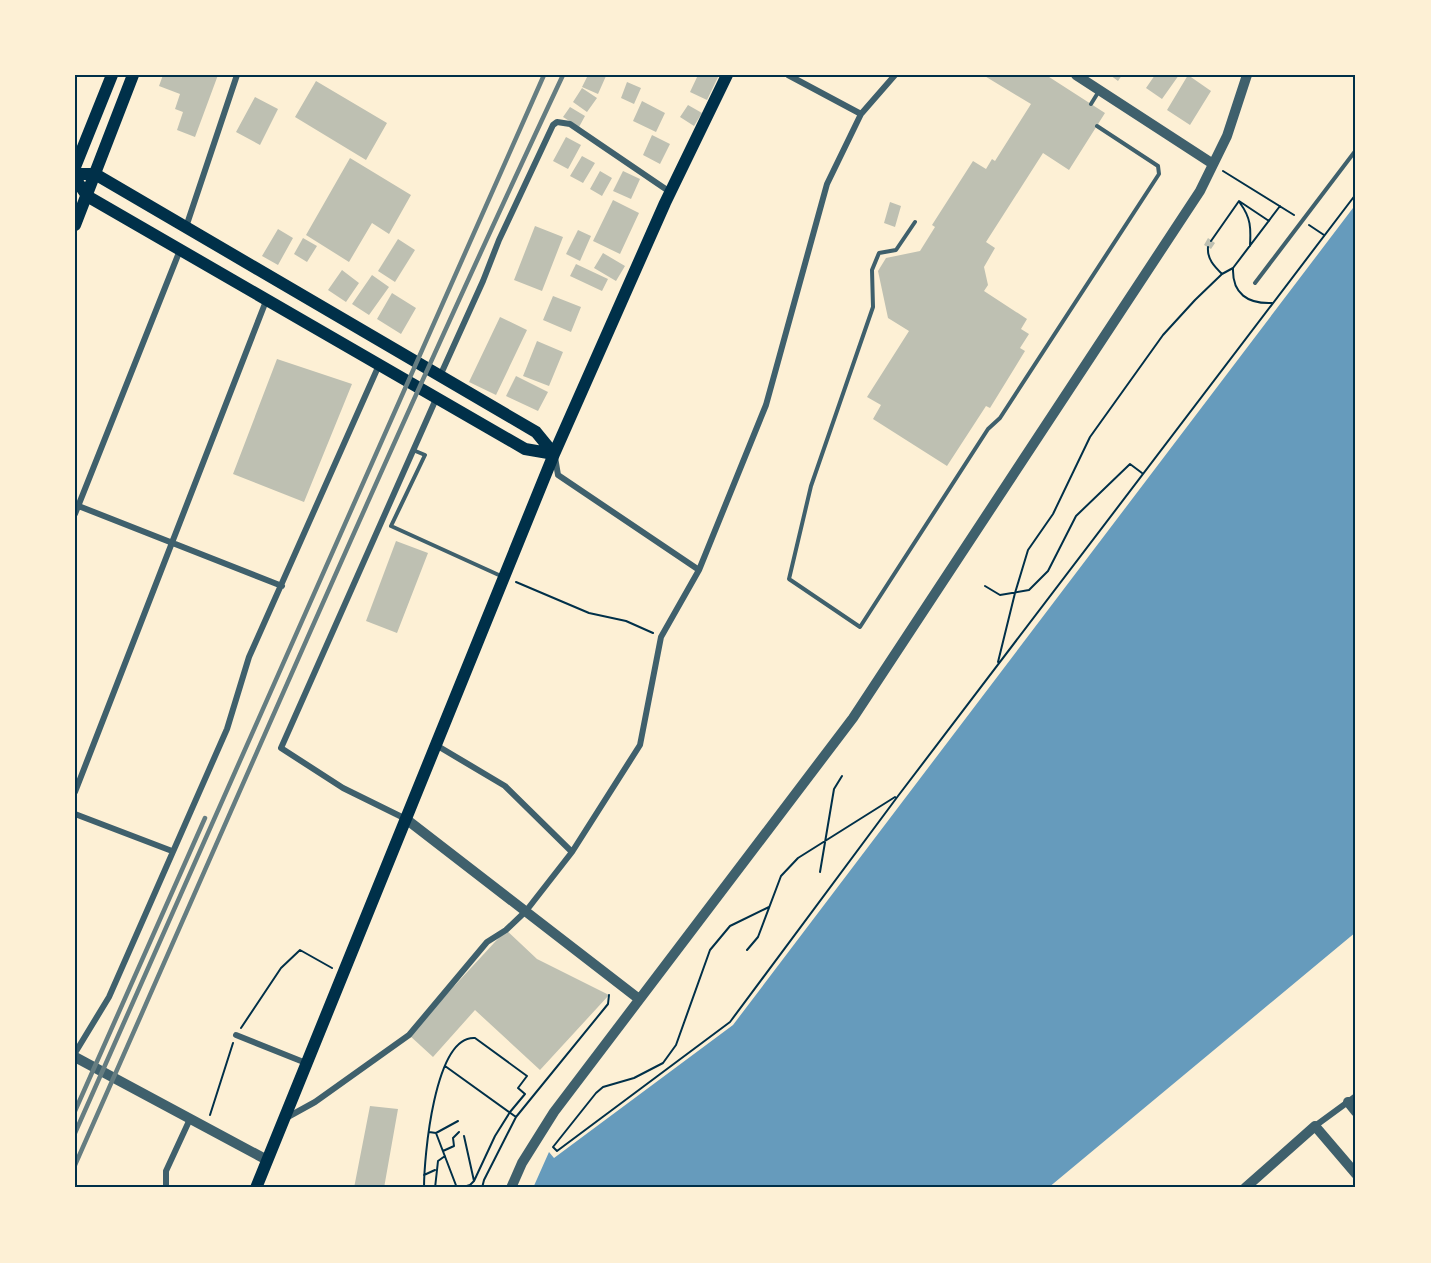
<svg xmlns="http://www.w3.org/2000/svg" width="1431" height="1263" viewBox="0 0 1431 1263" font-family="'Archivo Narrow',sans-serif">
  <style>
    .water { fill: #669bbc }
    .building { fill: #bec0b2 }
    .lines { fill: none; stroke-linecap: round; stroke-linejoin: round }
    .path { stroke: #003049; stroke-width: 2 }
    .service { stroke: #3f606c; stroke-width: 4 }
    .minor { stroke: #3f606c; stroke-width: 6 }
    .tertiary { stroke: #3f606c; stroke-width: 10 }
    .secondary { stroke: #003049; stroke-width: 12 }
    .rail { stroke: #657d81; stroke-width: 4.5 }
    .neatline { fill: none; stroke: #003049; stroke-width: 2 }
  </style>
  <rect width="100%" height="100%" fill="#fdf0d5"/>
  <path class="water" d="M1356,204V932L1048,1188H533L549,1152L554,1158L733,1025Z"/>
  <path class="building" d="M163,75H218L195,137L177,130L183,112L175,109L180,94L159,86Z
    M588,75L606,76L598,94L582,87Z
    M698,75H719L707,100L690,92Z
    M983,75H1046L1105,113L1069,170L1043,153L986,242L995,248L984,267L988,285L984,291L1027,319L1021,329L1029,334L1020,348L1025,351L990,408L986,406L947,466L873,419L881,405L867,397L909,331L888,318L878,271L886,258L920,251L935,227L932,225L973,161L986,169L992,159L995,161L1031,104Z
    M1110,75H1122L1118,81Z
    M1155,75H1179L1162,99L1146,88Z
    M1188,75L1211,91L1190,125L1167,110Z
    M316,81L387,123L366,160L295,117Z
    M627,82L641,88L634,104L621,98Z
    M582,88L597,98L587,112L573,102Z
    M255,97L278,109L260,145L236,132Z
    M642,101L665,113L656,132L633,121Z
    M688,105L702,113L694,126L680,117Z
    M570,107L585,116L579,127L563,117Z
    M652,135L670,144L660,164L643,155Z
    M566,137L581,145L568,169L553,161Z
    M582,156L595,163L583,183L570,176Z
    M350,158L411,195L389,234L372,223L349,262L306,235Z
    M600,171L612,178L602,196L590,189Z
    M623,171L640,179L631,199L613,191Z
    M613,200L639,213L620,254L593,241Z
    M890,202L901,206L895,227L884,223Z
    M535,226L563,237L542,291L514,280Z
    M278,229L293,238L278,265L262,256Z
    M578,230L591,236L580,261L566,254Z
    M303,238L317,246L307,262L294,254Z
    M1208,238L1215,243L1211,249L1204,245Z
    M398,239L415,250L395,282L378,271Z
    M603,253L625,266L616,281L594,268Z
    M576,264L608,279L602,291L570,276Z
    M342,270L359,283L346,302L328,290Z
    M372,275L389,287L369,315L352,304Z
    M392,293L416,308L401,334L377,319Z
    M553,296L581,307L571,332L543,320Z
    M500,317L527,330L496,395L469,382Z
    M537,341L563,352L549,386L523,376Z
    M277,359L352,384L304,502L233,474Z
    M516,376L548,392L538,411L506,396Z
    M396,541L428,553L397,633L366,621Z
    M506,930L537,959L609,995L540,1070L475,1010L433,1057L409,1035Z
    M370,1106L398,1109L384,1188H354Z"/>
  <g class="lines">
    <path class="path" d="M1223,171L1294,215
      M1240,203C1251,218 1251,228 1250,246
      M1309,225L1324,235
      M1211,241L1239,201L1269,221
      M1208,247C1207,259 1214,266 1222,274
      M1272,303C1248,304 1232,294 1233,268L1280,206
      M516,582L589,613L626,621L653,633
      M985,586L1000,595L1029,590L1048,571L1076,516L1130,464L1142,473
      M998,662L1015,593L1028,550L1053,514L1090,437L1163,335L1195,300L1222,274L1233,268
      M820,872L834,789L842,776
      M769,907L730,926L710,950L676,1045L663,1063L634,1078L603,1087L596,1093L553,1147L557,1151L730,1022L898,796L1356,194
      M747,950L758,937L781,876L798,858L895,797
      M241,1028L281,968L300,950L332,968
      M445,1066L516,1117
      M210,1115L233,1043
      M429,1132L436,1133L458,1121
      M436,1133L457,1188
      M464,1136L474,1181
      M443,1151L454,1146L453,1138L459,1132
      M424,1175L435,1170
      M424,1188C424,1159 434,1035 475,1038L527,1076L518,1088L525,1094L510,1112L495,1136L474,1181L470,1185L460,1188
      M435,1188L438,1161L445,1156
      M482,1188L484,1180L516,1117L608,1004L609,995"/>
    <path class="service" d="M1091,104L1099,91
      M915,222L896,250L879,253L872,270L873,307L811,486L789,579L860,627L988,429L1000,418L1159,174L1158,166L1097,126
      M1255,283L1356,150
      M413,450L425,455L391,526L501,576"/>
    <path class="minor" d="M788,75L861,114
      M186,227L237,75
      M440,376L483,281L499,240L553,125L557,122L570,124L670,192
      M555,457L558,475L699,570
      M76,505L282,586
      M75,514L180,250
      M436,745L505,786L572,852
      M75,792L266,301
      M75,814L172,851
      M406,819L343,788L281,748L436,399
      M236,1035L306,1063
      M75,1053L109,997L227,729L249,657L379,365
      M286,1118L315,1102L409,1035L487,942L506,930L526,911L572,852L640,745L661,637L699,570L766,405L827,184L861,114L895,75
      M1315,1126L1356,1096
      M166,1188V1171L190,1119"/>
    <path class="tertiary" d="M1076,75L1213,164
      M406,819L639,999
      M75,1057L267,1160
      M1348,1102L1356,1112
      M511,1188L522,1163L554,1112L853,718L1200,191L1227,136L1247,75
      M1245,1188L1315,1126L1356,1174"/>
    <path class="secondary" d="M75,167L112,75
      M75,174H95L536,432L554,454
      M75,178L87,196L525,449L554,454
      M75,225L133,75
      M256,1188L554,454L665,203L727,75"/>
    <path class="rail" d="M75,1111L205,818
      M75,1133L544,75
      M75,1165C236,801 394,435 563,75"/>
  </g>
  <rect width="1431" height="1263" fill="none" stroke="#fdf0d5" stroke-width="153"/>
  <rect x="76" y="76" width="1278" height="1110" class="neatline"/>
</svg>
